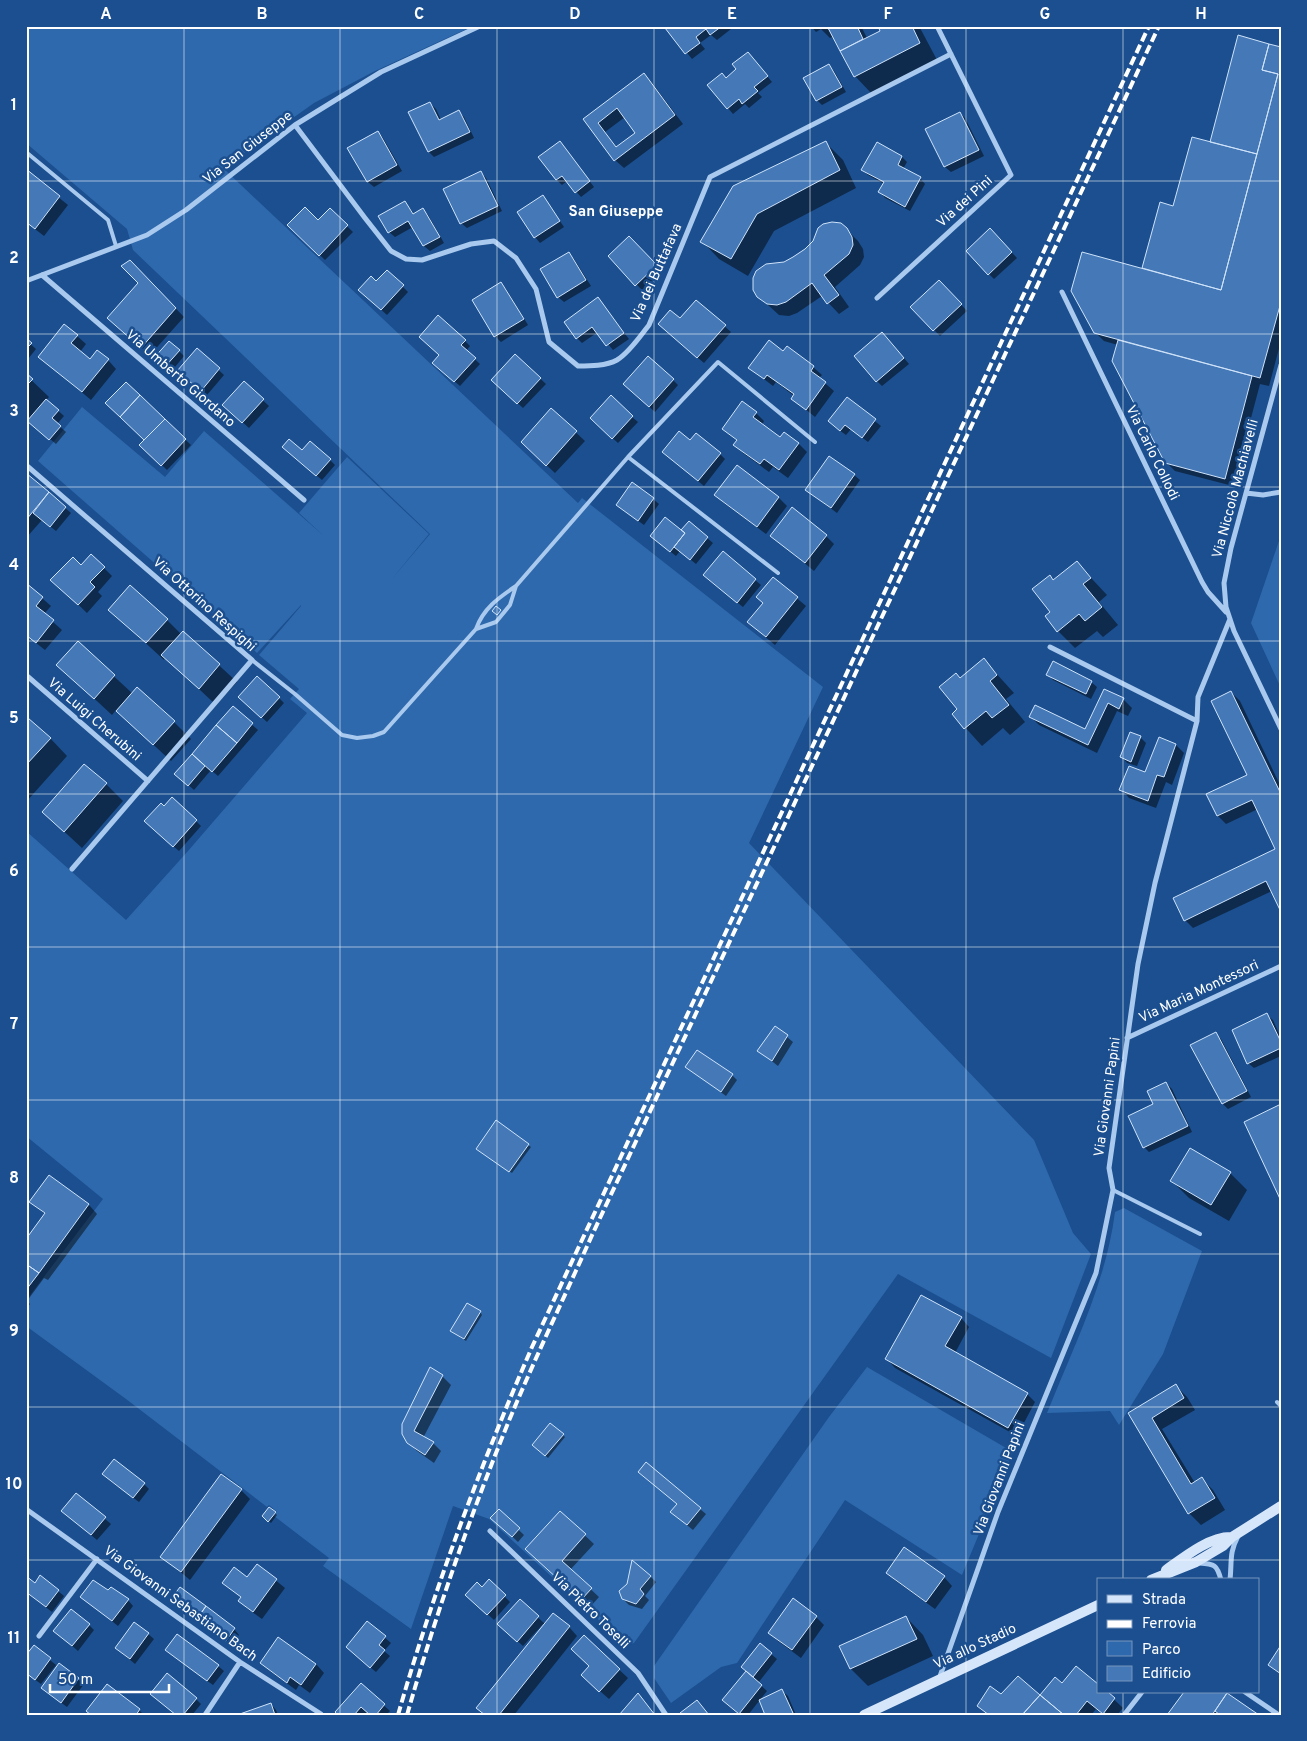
<svg xmlns="http://www.w3.org/2000/svg" width="1307" height="1741" viewBox="0 0 1307 1741" font-family="Overpass,sans-serif">
  <style>
    .green { fill: #2e69ad }
    .shadow { fill: #0007; fill-rule: evenodd }
    .building { fill: #4478b7; stroke: #cfe3fa; fill-rule: evenodd }
    .lines { fill: none; stroke-linecap: round; stroke-linejoin: round }
    .service { stroke: #a9c9ee; stroke-width: 4 }
    .minor { stroke: #a9c9ee; stroke-width: 5 }
    .secondary { stroke: #d6e6fa; stroke-width: 10 }
    .rail { stroke: #fff; stroke-width: 4; stroke-dasharray: 9 4; stroke-linecap: butt }
    .grid { fill: none; stroke: #fff; stroke-width: 1; stroke-opacity: 0.55 }
    .labels { text-anchor: middle; dominant-baseline: central; stroke-width: 5; stroke-linejoin: round; paint-order: stroke }
    .street-label { font-size: 14px; fill: #fff; stroke: #1b4f8f }
    .neighbourhood-label { font-size: 15px; font-weight: bold; fill: #fff; stroke: #1b4f8f }
    .neatline { fill: none; stroke: #fff; stroke-width: 2 }
    .grid-label { font-size: 16px; text-anchor: middle; font-weight: bold; fill: #fff }
  </style>
  <rect width="100%" height="100%" fill="#1b4f8f"/>
  <path class="green" d="M26,26H473L375,71L314,103L223,168L578,503L582,498L823,687L749,843L1034,1140L1073,1233L1091,1254L1051,1358L898,1274L634,1643L626,1645L489,1519L453,1506L411,1629L323,1566L329,1558L274,1516L277,1512L269,1505L267,1507L126,1399L26,1326L27,1299L103,1199L26,1136V831L126,920L188,851L307,713L290,699L299,689L259,655L301,606V605L257,653L38,461L82,407L165,477L204,431L324,536L299,513L347,457L429,534L391,580L430,534L133,250L127,229L26,143Z
    M1281,535V688L1251,623Z
    M1124,1208L1202,1251L1163,1354L1119,1425L1110,1411L1047,1413C1073,1348 1106,1283 1115,1212Z
    M867,1367L1013,1452L962,1575L845,1500L737,1663L721,1667L671,1703L654,1678V1666L829,1417Z"/>
  <path class="shadow" d="M669,26H729L731,29L717,40L711,35L700,43L705,49L692,59L667,28Z
    M811,26H861L867,38L882,31L879,26H919L937,60L872,94L855,76L834,36L830,38L821,29L816,32Z
    M1281,48V341L1269,386L1260,384L1233,486L1175,471L1166,462L1118,345L1104,341L1095,332L1143,270L1161,204L1174,208L1211,143Z
    M753,59L772,82L758,93L762,97L749,108L745,104L733,114L728,108L726,79Z
    M829,66L834,71L846,92L822,105L817,100Z
    M644,75L652,83L683,124L624,168L615,160L585,119ZM625,117L637,133L617,148L605,132Z
    M430,103L436,109L441,120L459,112L464,117L474,138L434,157L429,152L410,113Z
    M960,113L965,118L984,156L951,172L945,167L927,129Z
    M378,132L383,138L402,171L374,187L368,182L349,148Z
    M560,142L594,187L581,197L567,181L562,185L557,180Z
    M825,142L843,160L856,188L774,231L748,276L719,259L702,241Z
    M877,143L902,157L907,162L903,169L920,178L925,184L910,211L885,198L880,192L884,184L868,175L863,170Z
    M26,171L68,205L44,236L26,222Z
    M481,172L486,178L502,211L467,228L461,223Z
    M543,197L564,227L540,243L535,237Z
    M405,202L415,215L423,210L428,215L444,243L430,251L424,246L413,227L395,237L389,232Z
    M330,210L353,232L325,260L289,225L318,222Z
    M846,229L858,241L863,249L864,257L860,265L835,287L849,307L839,314L822,296L797,313L789,316L779,315L758,296L785,264Z
    M990,230L1017,258L994,279L989,274Z
    M629,238L661,272L642,290L609,256Z
    M569,253L574,259L591,286L564,302L558,297Z
    M130,261L184,317L150,355L117,327L140,283Z
    M387,271L408,292L387,315L365,295Z
    M939,281L967,311L940,336L912,307Z
    M501,284L506,289L528,325L501,342L495,336L473,301Z
    M598,299L629,339L613,350L598,332L582,343L577,338Z
    M696,301L731,332L704,363L665,330L680,320Z
    M77,336L86,344L80,352L91,361L108,360L116,369L91,400L39,356Z
    M888,339L909,364L882,386L877,381Z
    M26,340L36,349L28,359L26,358Z
    M465,341L470,346L466,351L480,364L460,386L434,363Z
    M197,350L224,375L207,395L185,376Z
    M179,351L184,356L170,373L160,364Z
    M784,353L813,367L822,375L819,378L834,391L815,417L792,398L794,396L776,382L773,386L750,368Z
    M515,355L546,384L523,408L492,380Z
    M26,375L49,397L46,400L64,416L57,424L66,432L56,444L29,421L26,424Z
    M673,380L678,385L655,412L630,390Z
    M244,383L269,406L249,428L229,410Z
    M126,384L191,445L167,470L141,445L146,440Z
    M847,399L881,426L868,442L851,429L846,435L835,427Z
    M552,410L585,441L555,473L531,451Z
    M756,413L764,421L762,425L780,438L799,444L807,452L788,478L773,467L769,472L743,453L735,445L738,441L723,429Z
    M632,417L638,422L618,443L597,424Z
    M691,442L720,454L725,459L704,486L669,457Z
    M289,452H302L330,460L335,465L322,480Z
    M737,466L779,498L787,506L766,534L724,503L716,494Z
    M26,474L71,513L56,531L42,520L26,538Z
    M854,475L860,480L837,513L806,490Z
    M653,499L659,504L644,525L623,510Z
    M689,523L713,543L696,564L680,551L676,556L657,541L682,532Z
    M772,536H826L834,544L814,571Z
    M1077,563L1107,595L1099,602L1118,625L1103,637L1097,631L1075,648L1058,631L1054,581Z
    M81,566L104,568L112,576L98,592L102,596L87,613L61,588Z
    M773,578L806,606L775,645L757,630L764,603Z
    M755,580L761,585L743,607L710,581Z
    M26,584L51,606L44,614L62,630L45,650L26,635Z
    M110,610L167,620L181,634L183,632L237,682L216,705L165,657L164,660Z
    M78,643L133,694L174,722L191,739L171,761L116,710L112,715L58,665Z
    M984,660L1014,693L1006,699L1025,722L1010,735L1003,728L982,746L953,714L959,710L960,679Z
    M1048,674L1091,682L1097,687L1091,699L1053,680Z
    M1105,690L1123,699L1132,708L1128,716L1117,711L1097,753L1039,725L1031,717L1085,731Z
    M1231,692L1240,701L1281,787V909L1272,891L1193,928L1185,920L1277,850L1258,809L1226,824L1218,816L1248,776Z
    M279,698L284,703L267,722L246,703Z
    M233,708L258,730L218,776L211,770L194,790L176,774Z
    M26,722L50,738L67,756L26,802Z
    M1140,737L1146,743L1137,766L1127,763L1122,757Z
    M1176,745L1184,753L1172,785L1166,782L1156,808L1129,798L1121,789L1146,774Z
    M106,784L123,801L82,848L43,812Z
    M196,821L201,826L179,851L151,827Z
    M1267,1015L1273,1020L1281,1038V1056L1254,1068L1248,1063Z
    M776,1028L793,1042L778,1066L759,1051Z
    M1215,1034L1221,1039L1251,1097L1228,1109L1223,1104L1192,1046Z
    M687,1067L732,1075L737,1080L726,1096Z
    M1166,1083L1172,1089L1192,1132L1149,1152L1144,1147L1155,1105Z
    M528,1145L531,1147L512,1173L480,1151Z
    M1230,1173L1247,1190L1229,1221L1189,1198L1172,1181Z
    M49,1176L89,1205L97,1214L48,1280L44,1278L27,1301L30,1304L26,1309V1241L46,1215L31,1201Z
    M480,1312L482,1315L466,1341L454,1333Z
    M961,1318L969,1327L955,1353L1027,1394L1035,1402L1017,1436L895,1368L887,1359Z
    M442,1376L451,1385L423,1438L433,1443L441,1451L434,1463L417,1451L408,1442Z
    M1176,1386L1187,1397L1195,1410L1162,1429L1195,1483L1202,1479L1213,1490L1225,1510L1201,1525L1189,1513L1129,1414Z
    M563,1435L565,1437L548,1458L536,1447Z
    M646,1464L706,1514L693,1530L677,1517L678,1504Z
    M221,1476L241,1490L250,1499L190,1580L162,1556Z
    M109,1480L144,1484L149,1489L139,1502Z
    M76,1494L111,1524L97,1540L68,1516Z
    M499,1511L524,1535L518,1542L498,1523Z
    M275,1513L277,1515L271,1523L266,1519Z
    M561,1513L594,1544L570,1570L599,1597L590,1607L535,1558Z
    M257,1565L285,1588L262,1619L248,1609L240,1601L242,1598L224,1583L247,1578Z
    M888,1573L944,1577L952,1586L935,1609L896,1581Z
    M650,1576L656,1582L645,1596L649,1600L642,1609L629,1605L623,1599Z
    M41,1577L64,1596L52,1612L26,1592Z
    M489,1581L510,1602L494,1620L467,1595L482,1589Z
    M108,1592L128,1600L133,1606L118,1626L82,1597Z
    M172,1599L234,1629L239,1635L232,1645Z
    M520,1601L545,1624L569,1627L577,1636L514,1715H485L544,1625L543,1624L523,1646L504,1629Z
    M816,1617L824,1625L801,1658L778,1641L770,1633Z
    M906,1617L923,1635L933,1656L868,1686L851,1669Z
    M135,1623L154,1639L135,1664L116,1648Z
    M368,1623L391,1643L384,1651L390,1656L376,1672L353,1653Z
    M89,1625L94,1630L78,1651L55,1631Z
    M584,1637L628,1678L609,1699L591,1683L590,1666Z
    M760,1645L777,1659L758,1683L767,1691L748,1715H741L729,1706Z
    M34,1647L56,1665L41,1684L26,1673Z
    M172,1655L218,1666L224,1671L213,1685Z
    M261,1663L316,1664L324,1673L310,1693L299,1685L296,1690L270,1671Z
    M59,1665L84,1684L67,1707L48,1693Z
    M1076,1668L1098,1686V1692H1106L1123,1708L1117,1715H1104L1096,1709L1091,1715H988L978,1706L1001,1695L1041,1697L1062,1684Z
    M361,1685L390,1711L386,1715H371L367,1712L364,1715H340Z
    M107,1686L139,1710L144,1715H91Z
    M782,1691L788,1696L796,1715H767Z
    M1224,1692L1257,1715H1168Z
    M196,1699L201,1704L192,1715H176Z
    M271,1704L276,1710L278,1715H241Z"/>
  <path class="building" d="M667,26H722L710,35L706,29L696,37L700,43L685,54L665,28Z
    M827,26H857L863,39L840,51Z
    M878,26H912L920,43L854,77L840,51L880,31Z
    M1238,35L1269,44L1262,70L1278,74L1257,154L1210,142Z
    M1269,44L1281,47V302L1260,378L1094,333L1071,291L1082,252L1221,290L1278,74L1262,70Z
    M748,52L768,76L754,87L758,91L742,104L739,99L727,109L707,85L722,73L726,78L736,69L732,64Z
    M829,64L842,87L816,101L803,78Z
    M644,73L675,115L614,161L583,119ZM617,108L635,133L616,147L598,123Z
    M430,102L439,120L459,110L470,132L428,152L408,112Z
    M960,112L979,150L944,167L925,129Z
    M378,131L397,165L367,182L347,148Z
    M1192,137L1257,154L1221,290L1142,268L1160,202L1173,206Z
    M560,141L590,181L575,193L562,176L556,180L538,157Z
    M826,141L840,170L757,214L731,259L700,242L733,186Z
    M877,142L902,156L898,165L921,177L905,207L878,192L884,182L861,170Z
    M26,169L60,196L35,229L26,222Z
    M481,171L498,206L460,224L443,189Z
    M543,195L560,221L534,238L517,212Z
    M405,201L413,214L423,208L440,237L423,246L408,221L388,233L378,216Z
    M305,207L318,220L330,208L348,225L319,256L287,225Z
    M832,222L841,223L847,228L852,237L853,245L849,254L824,275L839,295L827,304L812,283L786,302L777,305L767,304L757,297L753,290V278L756,271L766,264L784,262L793,257L805,249L813,241L818,228L823,224Z
    M990,228L1012,252L988,275L966,251Z
    M629,236L657,265L635,286L608,256Z
    M569,252L586,280L557,298L540,269Z
    M130,260L176,308L141,348L107,318L138,283L121,266Z
    M387,270L404,285L381,310L358,290L371,276L376,281Z
    M939,280L962,304L933,331L910,307Z
    M501,282L524,319L494,337L472,300Z
    M598,297L624,333L606,346L592,327L576,339L564,322Z
    M696,300L726,325L697,358L658,324L670,310L680,318Z
    M438,315L466,340L461,345L476,358L454,382L432,363L439,355L419,337Z
    M64,324L78,335L71,343L90,359L97,350L109,359L82,392L38,357Z
    M882,332L904,358L876,382L854,356Z
    M26,338L32,343L26,349Z
    M769,340L783,351L787,346L814,366L811,371L826,382L806,410L791,399L794,394L767,375L764,379L748,368Z
    M1118,340L1252,376L1225,479L1165,463L1112,361Z
    M169,341L180,350L164,368L153,359Z
    M197,348L220,368L201,391L177,371Z
    M515,354L541,378L517,404L491,380Z
    M648,356L674,379L649,407L623,384Z
    M26,373L33,379L26,386Z
    M244,381L264,399L242,423L222,405Z
    M126,382L140,395L120,417L105,403Z
    M140,395L165,419L144,440L120,417Z
    M611,395L633,416L612,439L590,418Z
    M847,397L876,419L862,438L845,425L840,431L828,421Z
    M46,399L59,410L52,418L61,426L49,440L27,421Z
    M742,401L757,412L753,417L780,437L784,432L799,443L779,470L764,459L760,464L733,445L737,440L722,429Z
    M551,408L577,431L546,466L521,442Z
    M165,419L186,439L161,466L139,445Z
    M679,431L690,440L696,433L721,453L698,481L662,452Z
    M289,439L302,450L310,441L331,459L316,476L282,447Z
    M829,456L855,474L831,508L805,490Z
    M737,465L779,497L757,527L714,495Z
    M26,473L49,492L26,520Z
    M632,482L654,498L638,521L616,505Z
    M49,492L66,507L50,527L33,513Z
    M792,507L827,535L805,563L770,536Z
    M665,517L685,533L670,552L650,536Z
    M689,521L708,537L690,560L674,547L685,533L681,530Z
    M723,551L756,579L737,603L703,575Z
    M91,554L105,567L90,582L95,587L78,605L50,580L73,557L81,565Z
    M1077,561L1091,578L1083,584L1102,607L1085,621L1079,614L1057,632L1045,616L1050,612L1032,589L1050,575L1053,580Z
    M773,577L798,597L766,637L747,622L763,603L756,597Z
    M26,583L43,597L36,606L54,620L36,643L26,635Z
    M130,585L168,619L146,643L108,610Z
    M496,606L501,610L497,615L492,611Z
    M183,631L220,664L199,689L161,655Z
    M78,641L115,675L94,699L56,665Z
    M984,658L997,675L990,681L1009,705L992,718L986,711L964,729L952,714L957,709L939,687L956,673L960,678Z
    M1053,661L1092,681L1086,694L1046,675Z
    M257,676L280,697L261,718L238,697Z
    M137,687L175,721L153,745L116,711Z
    M1104,689L1124,698L1119,709L1108,703L1088,745L1029,717L1035,705L1085,729Z
    M1231,691L1281,794V912L1266,881L1184,921L1173,898L1275,849L1252,800L1217,816L1206,794L1247,775L1211,701Z
    M233,706L253,723L237,743L216,725Z
    M28,718L51,738L26,765V720Z
    M216,725L237,743L212,772L192,754Z
    M1130,732L1141,736L1131,762L1120,757Z
    M1159,737L1176,744L1164,777L1157,775L1148,801L1119,790L1129,766L1145,772Z
    M192,754L205,766L188,786L174,774Z
    M84,764L107,783L64,832L42,812Z
    M172,797L197,820L173,847L144,821L161,803L164,806Z
    M1267,1013L1281,1042V1048L1247,1064L1232,1030Z
    M775,1026L788,1035L772,1061L757,1051Z
    M1216,1032L1247,1091L1222,1104L1190,1045Z
    M697,1050L733,1074L721,1092L685,1067Z
    M1166,1082L1188,1126L1143,1148L1128,1116L1153,1104L1147,1091Z
    M1281,1104V1201L1244,1122Z
    M496,1120L529,1144L509,1172L476,1149Z
    M1190,1148L1231,1172L1211,1205L1170,1181Z
    M49,1175L89,1204L39,1273L26,1264V1239L45,1213L29,1202Z
    M26,1264L39,1273L26,1290Z
    M921,1295L962,1317L945,1346L1028,1393L1008,1428L885,1359Z
    M467,1303L481,1311L464,1339L450,1331Z
    M430,1367L443,1375L414,1431L434,1442L425,1455L407,1443L402,1434V1424Z
    M1176,1384L1184,1398L1152,1418L1191,1484L1202,1477L1215,1498L1188,1514L1128,1413Z
    M550,1423L564,1434L545,1456L532,1445Z
    M114,1459L145,1483L133,1498L102,1474Z
    M646,1462L701,1508L687,1525L670,1512L677,1504L638,1472Z
    M221,1474L242,1489L181,1572L160,1557Z
    M76,1493L106,1517L91,1535L61,1511Z
    M269,1507L276,1512L268,1522L262,1516Z
    M499,1509L520,1528L512,1537L490,1518Z
    M560,1511L586,1534L562,1561L592,1588L581,1600L525,1549Z
    M904,1547L945,1576L926,1602L886,1573Z
    M632,1560L651,1576L640,1589L644,1594L636,1604L622,1599L619,1591L627,1584Z
    M257,1564L277,1579L253,1612L238,1601L241,1597L222,1583L234,1567L247,1577Z
    M40,1575L59,1590L46,1607L26,1592V1576L35,1583Z
    M489,1579L506,1595L487,1615L465,1595L477,1582L482,1587Z
    M93,1580L108,1590L111,1587L129,1599L112,1621L80,1597Z
    M180,1587L206,1606L197,1619L171,1599Z
    M793,1598L817,1616L792,1650L768,1633Z
    M520,1599L539,1616L517,1642L497,1624Z
    M206,1606L235,1628L226,1641L197,1619Z
    M71,1609L90,1624L72,1646L53,1631Z
    M553,1613L570,1626L499,1715H485L476,1708Z
    M906,1616L917,1639L850,1669L839,1646Z
    M367,1621L386,1636L379,1645L385,1650L370,1668L346,1647Z
    M134,1622L149,1633L130,1659L115,1648Z
    M177,1634L219,1665L207,1681L165,1650Z
    M584,1635L620,1669L599,1692L581,1675L589,1666L571,1649Z
    M278,1637L316,1664L301,1685L290,1677L287,1683L260,1663Z
    M760,1643L772,1653L753,1677L741,1667Z
    M34,1645L51,1658L35,1680L26,1673V1655Z
    M1281,1645V1674L1268,1665Z
    M59,1663L79,1678L61,1703L41,1688Z
    M1076,1666L1098,1684V1692H1108L1115,1698L1103,1714L1087,1701L1076,1715H1064L1040,1695L1055,1677L1062,1683Z
    M746,1671L762,1685L739,1714L722,1700Z
    M167,1673L197,1698L183,1715H176L150,1694Z
    M1018,1676L1040,1695L1022,1715H989L977,1706L990,1686L1001,1694Z
    M361,1683L385,1704L376,1715H370L361,1707L354,1715H338L335,1712Z
    M107,1684L140,1709L136,1715H91L86,1711Z
    M782,1689L793,1713L788,1715H765L759,1700Z
    M1184,1692H1226L1227,1693L1212,1715H1167Z
    M638,1693L655,1715H619Z
    M1227,1693L1259,1715H1220L1215,1711Z
    M1040,1695L1064,1715H1022Z
    M697,1700L709,1715H682L680,1713Z
    M271,1703L275,1715H237Z"/>
  <g class="lines">
    <path class="service" d="M26,152L108,220L116,246
      M628,457L778,573
      M476,629C483,609 498,598 516,586
      M252,660L295,694L342,735L357,738L373,736L384,732L476,629L496,622L510,605L516,586L628,457L718,362L815,442
      M1113,1190L1200,1234
      M1277,1402L1281,1406"/>
    <path class="minor" d="M295,125L365,218L391,251L406,259L422,260L471,244L494,241L516,258L536,289L549,342L578,366C590,366 606,366 617,360C629,353 641,335 649,325L710,177L951,54
      M42,275L304,500
      M26,281L147,235L186,210L295,125L381,72L480,26
      M1062,292L1202,582L1208,592L1226,612
      M877,298L1011,175L937,26
      M1281,365L1231,548L1224,583L1226,607L1234,631L1281,729
      M26,465L252,660L72,869
      M1246,493L1263,495L1281,492
      M1050,647L1197,721
      M26,675L148,781
      M1127,1038L1281,966
      M26,1509L240,1662L321,1714
      M490,1531L638,1673L666,1715
      M1199,1563C1214,1564 1217,1564 1221,1580
      M1230,1580C1232,1561 1229,1553 1238,1536
      M39,1636L97,1559
      M939,1679L998,1512L1096,1273L1113,1190L1109,1168L1138,964L1155,883L1197,721L1198,697L1230,619
      M1245,1692L1279,1715
      M205,1715L240,1662
      M1124,1715L1142,1692"/>
    <path class="secondary" d="M1166,1570C1184,1557 1210,1536 1232,1537
      M1151,1580L1196,1562L1223,1546L1232,1537L1281,1506
      M864,1715L1098,1605"/>
    <path class="rail" d="M26,1713L28,1715
      M398,1715C434,1589 480,1467 532,1347L1149,26
      M407,1715C435,1617 468,1522 506,1428C533,1362 564,1298 593,1233L1159,26"/>
  </g>
  <path class="grid" d="M184,26V1715M340,26V1715M497,26V1715M654,26V1715M810,26V1715M966,26V1715M1123,26V1580M26,181H1281M26,334H1281M26,487H1281M26,641H1281M26,794H1281M26,947H1281M26,1100H1281M26,1254H1281M26,1407H1281M26,1560H1281M1123,1692V1715"/>
  <g class="labels">
    <g class="street-label">
      <text transform="translate(248 148) rotate(-38)">Via San Giuseppe</text>
      <text transform="translate(965 202) rotate(-42)">Via dei Pini</text>
      <text transform="translate(657 273) rotate(-66)">Via dei Buttafava</text>
      <text transform="translate(180 379) rotate(41)">Via Umberto Giordano</text>
      <text transform="translate(1152 453) rotate(64)">Via Carlo Collodi</text>
      <text transform="translate(1236 489) rotate(-75)">Via Niccolò Machiavelli</text>
      <text transform="translate(204 605) rotate(42)">Via Ottorino Respighi</text>
      <text transform="translate(94 720) rotate(41)">Via Luigi Cherubini</text>
      <text transform="translate(1199 992) rotate(-25)">Via Maria Montessori</text>
      <text transform="translate(1108 1097) rotate(-82)">Via Giovanni Papini</text>
      <text transform="translate(1000 1479) rotate(-69)">Via Giovanni Papini</text>
      <text transform="translate(180 1604) rotate(36)">Via Giovanni Sebastiano Bach</text>
      <text transform="translate(590 1611) rotate(44)">Via Pietro Toselli</text>
      <text transform="translate(975 1647) rotate(-25)">Via allo Stadio</text>
    </g>
    <g class="neighbourhood-label">
      <text x="616" y="212">San Giuseppe</text>
    </g>
  </g>
  <rect width="1307" height="1741" fill="none" stroke="#1b4f8f" stroke-width="55"/>
  <rect x="1097" y="1578" width="162" height="115" fill="#1b4f8f" stroke="#7695bc"/>
  <rect x="1107" y="1595" width="25" height="8" fill="#d6e6fa" stroke="#7695bc"/>
  <text x="1142" y="1604" font-size="15" fill="#ffffff">Strada</text>
  <rect x="1107" y="1620" width="25" height="8" fill="#ffffff" stroke="#7695bc"/>
  <text x="1142" y="1628" font-size="15" fill="#ffffff">Ferrovia</text>
  <rect x="1107" y="1641" width="25" height="15" fill="#2e69ad" stroke="#7695bc"/>
  <text x="1142" y="1654" font-size="15" fill="#ffffff">Parco</text>
  <rect x="1107" y="1666" width="25" height="15" fill="#4478b7" stroke="#7695bc"/>
  <text x="1142" y="1678" font-size="15" fill="#ffffff">Edificio</text>
  <path d="M50 1684v8h119v-8" fill="none" stroke="#ffffff" stroke-width="2.5"/>
  <text x="58" y="1684" font-size="15" fill="#ffffff" stroke="#1b4f8f" stroke-width="4" paint-order="stroke">50 m</text>
  <rect x="28" y="28" width="1252" height="1686" class="neatline"/>
  <g class="grid-label">
    <text x="106" y="19">A</text>
    <text x="262" y="19">B</text>
    <text x="419" y="19">C</text>
    <text x="575" y="19">D</text>
    <text x="732" y="19">E</text>
    <text x="888" y="19">F</text>
    <text x="1045" y="19">G</text>
    <text x="1201" y="19">H</text>
    <text x="14" y="110">1</text>
    <text x="14" y="263">2</text>
    <text x="14" y="416">3</text>
    <text x="14" y="570">4</text>
    <text x="14" y="723">5</text>
    <text x="14" y="876">6</text>
    <text x="14" y="1029">7</text>
    <text x="14" y="1183">8</text>
    <text x="14" y="1336">9</text>
    <text x="14" y="1489">10</text>
    <text x="14" y="1643">11</text>
  </g>
</svg>
